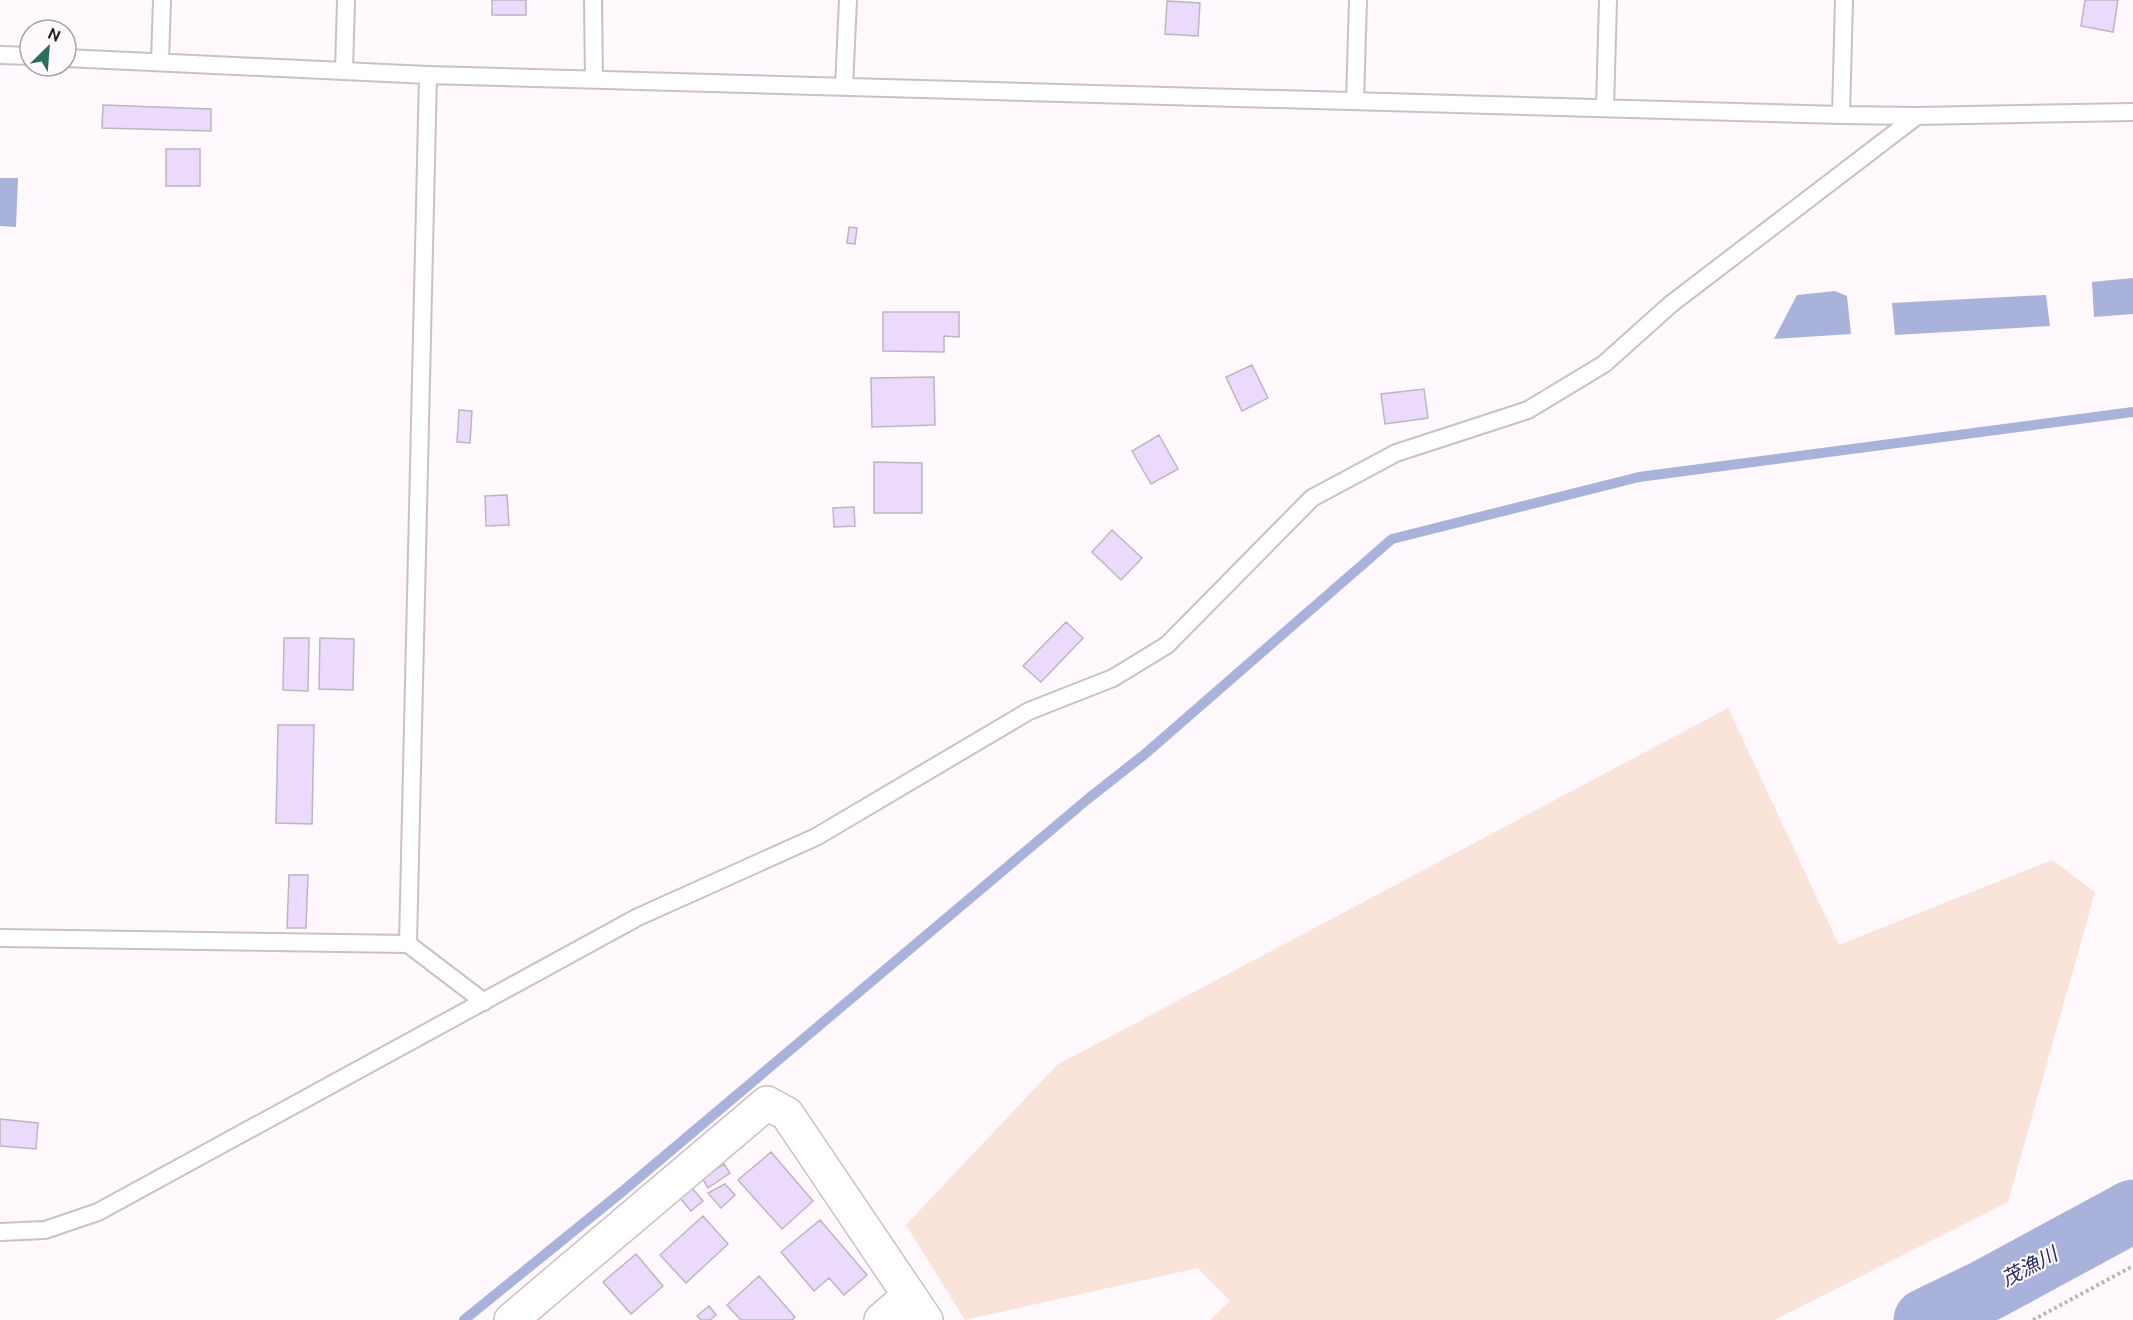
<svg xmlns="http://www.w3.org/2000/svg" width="2133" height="1320" viewBox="0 0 2133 1320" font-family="Ubuntu,'Noto Sans JP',sans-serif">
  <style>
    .green { fill: #fae3d9 }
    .water { fill: #a9b2db }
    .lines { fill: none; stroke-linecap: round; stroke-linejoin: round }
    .stream { stroke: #a9b2db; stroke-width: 10 }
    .river { stroke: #a9b2db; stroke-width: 63 }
    .building { fill: #ebdafb; stroke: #bbb7be; stroke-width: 1.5 }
    .lane-casing { stroke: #c9c1c6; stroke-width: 20 }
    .street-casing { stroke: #c9c1c6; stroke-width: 36 }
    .path { stroke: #bcb6ba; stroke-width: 4; stroke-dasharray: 3 3; stroke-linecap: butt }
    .lane { stroke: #fff; stroke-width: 16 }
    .street { stroke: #fff; stroke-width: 33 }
    .labels { text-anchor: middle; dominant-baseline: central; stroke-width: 4.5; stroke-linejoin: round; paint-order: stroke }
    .water-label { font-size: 20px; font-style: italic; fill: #252a5d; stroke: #fff8fc }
  </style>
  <rect width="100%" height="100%" fill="#fff8fc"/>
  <path class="green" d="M1728,708L1839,945L2052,860L2095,892L2008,1202L1774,1320H1210L1230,1301L1198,1268L965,1320L906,1225L1057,1065Z"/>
  <path class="water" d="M0,178H18L16,227L0,226Z
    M2133,278V314L2094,317L2092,282Z
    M1835,291L1847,296L1851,334L1774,339L1797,295Z
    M2046,295L2050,326L1895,335L1892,303Z"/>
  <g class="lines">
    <path class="stream" d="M464,1320L623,1191L1089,798L1145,754L1392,539L1639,477L2133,412"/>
    <path class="river" d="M1925,1320L1987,1290L2133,1211"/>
  </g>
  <path class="building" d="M492,0H526V15H492Z
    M2085,0H2118L2113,32L2081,26Z
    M1167,1L1200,3L1198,36L1165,34Z
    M103,105L211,109V131L102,128Z
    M166,149H200V186H166Z
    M849,227L857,228L855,244L847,243Z
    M883,312H959V337L944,336V352L883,351Z
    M1252,365L1268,398L1242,411L1226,377Z
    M934,377L935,425L872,427L871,378Z
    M1424,389L1428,418L1385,424L1381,394Z
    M459,410L472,411L470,443L457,442Z
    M1159,435L1178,469L1151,484L1132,451Z
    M874,462L922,463V513H874Z
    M507,495L509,525L486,526L485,496Z
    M854,507L855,526L834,527L833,508Z
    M1112,530L1142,558L1121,580L1092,552Z
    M1066,622L1083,638L1041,682L1023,666Z
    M284,638H309L308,691L283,690Z
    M320,638L354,639L353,690L319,689Z
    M278,725H314L312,824L276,823Z
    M289,875H308L306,928H287Z
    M0,1119L38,1123L36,1149L0,1146Z
    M771,1152L813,1201L782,1229L738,1180Z
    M724,1164L730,1173L708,1188L702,1178Z
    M725,1184L735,1195L721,1208L708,1193Z
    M691,1187L703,1201L691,1211L679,1197Z
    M703,1216L728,1244L686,1283L660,1255Z
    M820,1220L867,1275L844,1295L829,1278L814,1291L781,1252Z
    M636,1254L663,1286L631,1314L603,1282Z
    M759,1276L795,1317L792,1320H741L727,1305Z
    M709,1306L716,1315L710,1320H701L697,1316Z"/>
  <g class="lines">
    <g class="lane-casing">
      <path id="lane" d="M593,0L594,79
        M0,55L30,56
        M66,58L428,75L1841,115L1917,116L2133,112
        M160,62L162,0
        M344,71L346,0
        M844,87L848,0
        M1355,101L1358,0
        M1605,108L1608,0
        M1841,115L1844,0
        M0,938L408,944L428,75
        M408,944L484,1002
        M0,1232L45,1230L98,1212L638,917L816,837L1029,711L1113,678L1167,645L1312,498L1396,453L1528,410L1604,364L1671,304L1917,116"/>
    </g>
    <g class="street-casing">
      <path id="street" d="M511,1320L767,1103L787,1114L926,1320
        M881,1320L909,1296"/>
    </g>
    <path class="path" d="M2033,1320L2133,1266"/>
    <use href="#lane" class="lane"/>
    <use href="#street" class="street"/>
  </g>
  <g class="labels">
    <g class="water-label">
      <text transform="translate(2029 1266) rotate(-28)">茂漁川</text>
    </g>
  </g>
  <g transform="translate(48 48) rotate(25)"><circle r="28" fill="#fff8fc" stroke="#a7a2a5" stroke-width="1.5"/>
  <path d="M0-4.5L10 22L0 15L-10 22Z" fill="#2b6e5f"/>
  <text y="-9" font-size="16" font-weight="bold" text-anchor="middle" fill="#242123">N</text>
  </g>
</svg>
